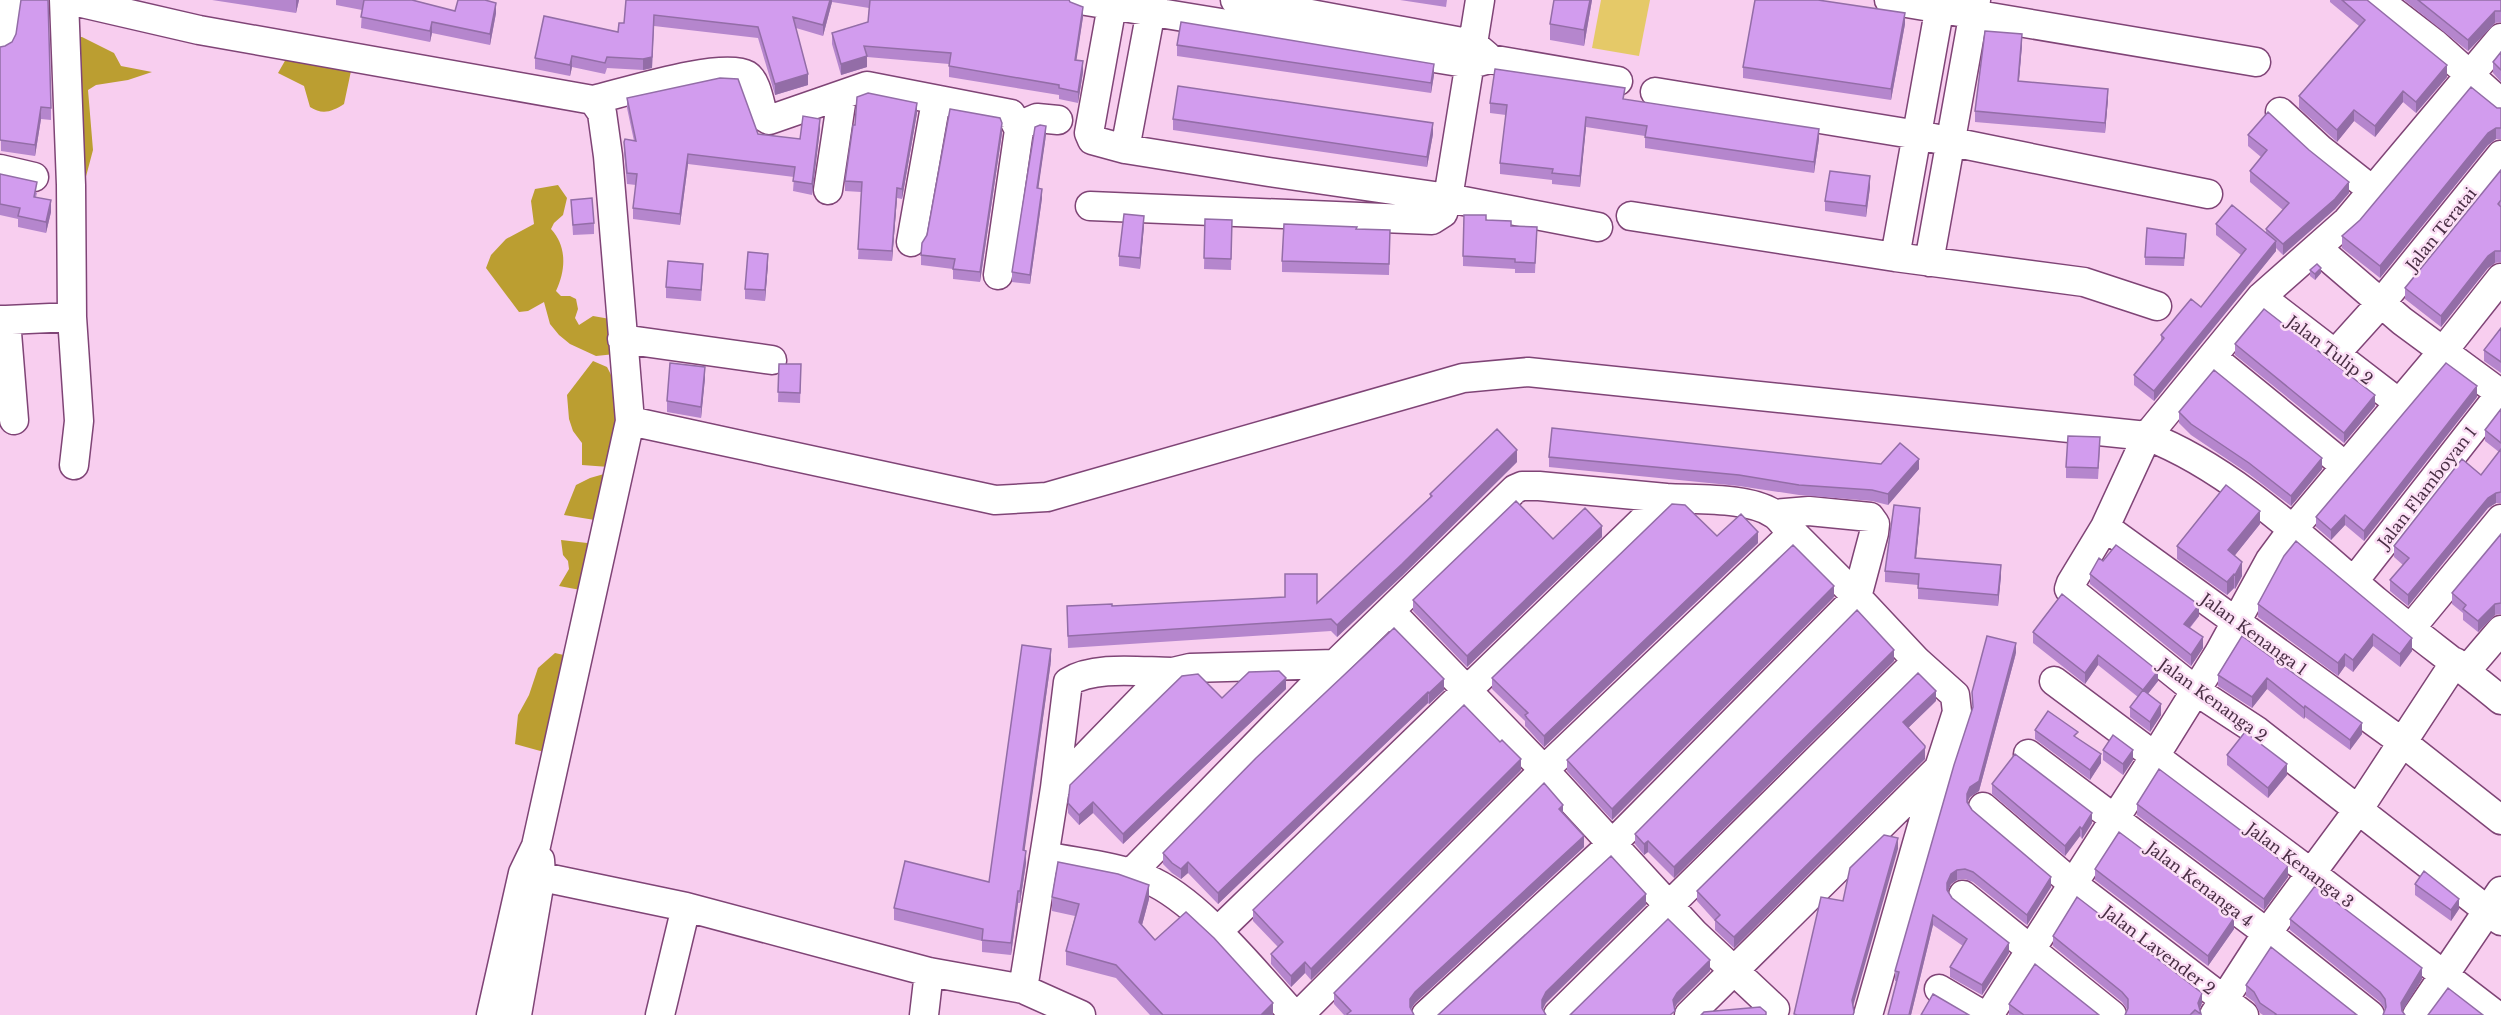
<svg xmlns="http://www.w3.org/2000/svg" width="2501" height="1015" viewBox="0 0 2501 1015" font-family="'Libre Baskerville',serif">
  <style>
    .green { fill: #e5c968 }
    .forest { fill: #bb9e31 }
    .lines { fill: none; stroke-linecap: round; stroke-linejoin: round }
    .minor-casing { stroke: #7f4476; stroke-width: 31 }
    .minor { stroke: #fff; stroke-width: 28 }
    .wall { fill: #b586cd }
    .shaded-wall { fill: #936da7 }
    .building { fill: #d29cee; stroke: #936da7; stroke-width: 1.5 }
    .labels { text-anchor: middle; dominant-baseline: central; stroke-width: 5; stroke-linejoin: round; paint-order: stroke }
    .street-label { font-size: 16px; fill: #492e44; stroke: #fce0f6 }
  </style>
  <rect width="100%" height="100%" fill="#f8ceef"/>
  <path class="green" d="M1601,0H1650L1639,56L1592,48Z"/>
  <path class="forest" d="M71,37H82L114,53L121,66L152,72L128,80L96,85L88,90L93,150L84,184Z
    M286,59L351,71L344,104C332,112 322,115 310,107L304,86L278,73Z
    M558,185L567,198L563,215L554,223L551,229C567,246 566,270 556,291L561,296H570L576,299L578,309L575,318L579,325L593,316L610,319L615,354L596,356L570,344L559,335L550,324L544,302L528,311L519,312L486,268L491,255L506,239L534,224L531,201L535,189Z
    M593,361L607,367C628,405 617,428 609,467L582,465V443L573,431L569,419L567,395Z
    M604,474L601,521L564,515L576,485L590,478Z
    M561,540L596,544L586,591L559,586L569,569L568,561L563,555Z
    M555,653L568,656L544,752L515,744L518,715L529,695L538,668Z"/>
  <g class="lines">
    <g class="minor-casing">
      <path id="minor" d="M64,0L71,185L72,317L79,421L74,465
        M69,0L199,30L593,100L602,113L608,156L630,421L536,846L523,873L491,1015
        M1080,0L1471,64L1490,59L1618,81
        M1113,0L1089,133L1092,140L1125,149L1269,172L1448,198L1480,0
        M1235,0L1473,44L1487,56
        M1889,0L2256,62
        M2378,0L2434,43L2501,103
        M2501,38L2347,221L2261,297L2147,436L2105,527L2071,583L2069,589L2196,691L2257,731L2501,921
        M0,42L8,0
        M1655,92L1918,135L2208,194
        M593,100C623,93 723,61 747,75C757,81 760,106 764,117L769,120L867,86L1011,114L1019,130L998,275
        M2280,112L2320,149L2372,190
        M1018,126L1037,118L1058,120
        M1125,149L1153,0
        M0,169L34,177
        M828,190L842,97
        M1090,206L1432,220L1443,213L1448,198L1598,227
        M1631,216L1895,257L2084,282L2157,306
        M911,242L936,101
        M2317,248L2402,321L2501,394
        M1895,257L1941,0
        M1929,262L1976,0
        M2261,297L2399,403
        M0,320H6L14,420
        M6,320L72,317
        M622,339L772,360
        M2335,354L2381,303L2501,155
        M2213,358L2345,466
        M630,421L995,500L1047,497L1463,378L1528,372L2147,436C2231,468 2308,543 2376,601C2417,635 2460,666 2501,700
        M2105,527L2402,742L2501,820
        M2354,581L2501,393
        M1391,612L1544,770L1694,933L1775,1009
        M2411,628L2501,519
        M2466,671L2501,630
        M2054,681L2311,873L2496,1015
        M2028,754L2267,933L2370,1015
        M1055,788L1156,684L1173,672L1190,668L1335,664
        M1983,807L2073,884L2244,1015
        M1045,856C1078,863 1116,866 1147,879C1198,900 1256,974 1294,1015
        M523,873L686,907L929,972L1023,989L1081,1015
        M1131,873L1335,664L1515,489L1522,486H1539L1666,498
        M1963,895L2112,1015
        M1217,932L1666,498C1695,500 1750,497 1774,514C1779,517 1783,523 1787,528
        M1023,989L1055,788L1068,682C1095,665 1142,672 1173,672
        M1939,989L1983,1015
        M517,1015L541,875L540,860
        M660,1015L686,907
        M924,1015L929,972
        M1299,1015L1544,770L1793,533L1857,597L1874,533L1875,524L1870,517L1809,511L1774,514
        M1426,1015L1613,843L1857,597L1917,661L1955,695L1957,712L1939,768L1689,1015
        M1558,1015L1917,661
        M1868,1015L1938,770
        M1989,1015L2155,756L2219,653L2270,560L2293,529L2444,350L2501,278
        M2214,1015L2267,933L2358,810L2455,662
        M2417,1015L2501,891"/>
    </g>
    <use href="#minor" class="minor"/>
  </g>
  <path class="wall" d="M212,0H299L296,13Z
    M336,0H412L455,11L496,13L490,45L432,33L430,42L361,28L362,10L336,5Z
    M626,0H1069L1083,17L1076,60L1083,72L1078,103L1059,99V95L949,77V64L867,57V67L841,75L832,44V33L868,22L869,8L832,2L823,36L796,28L808,85L775,95L758,38L654,26L652,68L643,70L607,68L605,74L572,67L570,76L535,69V58L618,32L624,23Z
    M1400,0H1447L1446,7Z
    M1554,0H1592L1584,46L1550,40V24Z
    M2330,0H2367L2447,77L2416,113L2403,102L2375,137L2354,121L2337,142L2299,108V96L2359,26L2330,2Z
    M2404,0H2501V22L2495,23L2468,51Z
    M1905,24L1891,100L1743,78V67Z
    M1177,45L1434,75L1431,93L1177,56Z
    M2022,45L2019,81L2108,99L2105,133L1975,122V111Z
    M0,47L51,108V120L41,119L35,156L1,151Z
    M2501,52V82L2493,73V62Z
    M627,98L758,134L800,139L820,129L812,195L793,191L794,177L688,164L680,225L633,219V208L636,185L627,184L624,152L625,139L634,141L627,108Z
    M1625,100L1819,139L1814,173L1645,148V136L1586,127L1580,187L1552,184V180L1500,174V163L1506,115L1490,113V103Z
    M2497,108H2501V139H2496L2488,145L2380,278L2342,248V236Z
    M917,113L902,199L897,198L892,261L858,259L861,192L845,191V181L855,125Z
    M1173,119L1433,134L1427,167L1173,130Z
    M1002,133L980,282L953,279V269L921,265V255Z
    M1046,135L1038,188L1042,198L1030,284L1012,282V272Z
    M2248,135L2349,193L2335,209L2283,255L2276,248V251L2154,401L2134,385V375L2161,341V335L2201,307L2241,255L2216,235V224L2266,233V229L2283,210L2250,182V171L2261,157L2248,146Z
    M2501,170V262L2495,263L2488,268L2441,327L2405,299V288Z
    M0,174L37,193L36,197L51,212L46,233L18,227V219L0,215Z
    M1870,187L1866,217L1825,211V201Z
    M571,200L594,223V234L573,235Z
    M1205,219L1232,220L1231,270L1204,269Z
    M1486,220L1511,226L1537,227L1535,273H1515V269L1463,266V256Z
    M1144,226L1140,269L1119,266V256Z
    M1356,229L1390,230L1389,275L1282,272V261Z
    M2186,242L2184,266L2145,265V257Z
    M768,264L765,301L745,299V289Z
    M2310,270L2321,273L2315,280L2310,276Z
    M703,274L701,301L666,298V287Z
    M2501,328V373L2484,361V350Z
    M2235,344L2375,406L2344,443L2235,355Z
    M779,364L801,374L800,403L778,402Z
    M705,378L701,418L667,412V401Z
    M2477,397L2364,541L2345,525L2331,540L2316,527V517Z
    M2501,409V503H2496L2488,508L2408,606L2390,591V580L2403,565L2394,557V546L2481,475L2499,452L2485,441V430Z
    M2179,412L2322,469L2291,506L2249,474L2191,435L2179,423Z
    M2100,448L2098,479L2066,478V467Z
    M1549,457L1919,469L1888,505L1872,501L1799,495L1739,486L1549,467Z
    M1517,462L1402,576L1337,637L1331,631L1068,648L1067,606H1112L1317,603L1430,497V494Z
    M1920,518L1916,558L2001,576L1998,606L1918,599V585L1885,582V571Z
    M2260,524L2234,556L2242,576L2235,589L2234,588L2227,595L2177,559V546Z
    M2501,534V614L2495,615L2478,632L2463,620V613L2452,604V593Z
    M1717,536L1758,543L1544,747L1527,728L1525,726V721L1492,689V678Z
    M1602,537L1467,667L1413,611V600L1553,539Z
    M2284,556L2412,651L2400,667L2373,646L2353,672L2345,666L2338,676L2258,617V604Z
    M2103,561L2199,616L2190,628L2203,648L2191,666L2090,584V574Z
    M2062,594L2158,681L2148,694L2161,715L2150,732L2130,717V707L2138,697L2098,665L2085,684L2033,643V632Z
    M1834,597L1612,820L1567,771V760Z
    M1394,628L1444,690L1429,704L1428,703L1218,904L1188,873L1181,879L1172,873L1163,864V853Z
    M2242,636L2362,734L2350,750L2305,717L2304,719L2267,689L2252,708L2218,686V675Z
    M2016,653L1979,791L1970,797L1967,802L1972,810L2051,887L2027,925L1973,882L1965,879L1957,880L1951,884L1948,891L1952,898L2009,953L1982,995L1950,977V967L1963,946L1933,925L1911,1015H1888L1897,981H1895V971Z
    M1051,661L1024,851L1026,863L1020,903H1018L1011,955L982,952V941L894,920V908L989,882Z
    M1894,661L1674,878L1648,852L1644,855L1635,844V834Z
    M1286,689L1123,844L1093,813L1079,825L1068,813V803L1222,698Z
    M1936,701L1908,728L1925,756V759L1734,948L1715,930V921L1697,901V891Z
    M2035,730L2101,763L2090,780L2035,739Z
    M2103,750L2133,760L2123,775L2103,760Z
    M2227,755L2287,775L2268,798L2227,765Z
    M1521,770L1311,980L1305,973L1291,987L1271,964V954L1278,947L1253,921V910Z
    M1992,784L2092,823L2082,839L2080,836L2065,856L1992,794Z
    M2137,804L2288,877L2264,910L2137,815Z
    M1563,814L1584,847L1415,1003L1411,1009L1414,1015H1344L1334,1004V993Z
    M2095,869L2234,929L2208,966L2095,880Z
    M2415,884L2459,909L2451,921L2415,895Z
    M1052,897L1149,899L1142,925L1155,940L1273,1015H1150L1116,978L1066,965V951L1075,916L1052,911Z
    M2290,919L2422,979L2402,1011L2385,1009L2380,1002L2290,930Z
    M2053,936L2202,1003L2199,1009L2201,1015H2125L2127,1009L2122,1002L2053,946Z
    M2246,985L2357,1015H2263L2260,1013L2254,1002L2246,996Z
    M2009,1004L2099,1015H2009Z"/>
  <path class="shaded-wall" d="M296,0H299L296,13Z
    M830,0H832V2L823,36V25Z
    M1590,0H1592L1584,46V30Z
    M496,3V13L490,45V34Z
    M1083,7V17L1075,70V60Z
    M2495,11V23L2468,51V40Z
    M1905,13V24L1891,100V89Z
    M654,15L652,68L643,70V59Z
    M432,22V33L430,42V31Z
    M2022,34V45L2018,91V81Z
    M572,56V67L570,76V65Z
    M867,56V67L841,75V64Z
    M1083,61V72L1078,103V92Z
    M1434,64V75L1431,93V83Z
    M2447,65V77L2416,113V102Z
    M808,74V85L775,95V84Z
    M2108,89V99L2105,133V123Z
    M2403,91V102L2375,137V126Z
    M917,103V113L902,199V189Z
    M41,107V119L35,156V145Z
    M2354,110V121L2337,142V130Z
    M1586,117V127L1580,187V176Z
    M820,119V129L812,195V184Z
    M1002,123V133L980,282V272Z
    M1433,123V134L1427,167V157Z
    M1046,126V135L1037,198V188Z
    M2496,128V139L2488,145L2380,278V266L2488,133Z
    M1819,129V139L1814,173V162Z
    M688,154V164L680,225V214Z
    M1870,176V187L1866,217V206Z
    M2349,182V193L2335,209L2283,255V244Z
    M897,188V198L892,261V251Z
    M1042,189V198L1030,284V275Z
    M51,200V212L46,233V222Z
    M1144,216V226L1140,269V258Z
    M2276,241V251L2154,401V391Z
    M2495,251V263L2488,268L2441,327V316L2488,256Z
    M768,254V264L765,301V290Z
    M2321,268V273L2315,280V274Z
    M705,367V378L701,418V407Z
    M2477,386V397L2364,541V531Z
    M2375,395V406L2344,443V433Z
    M1517,450V462L1402,576L1337,637V625Z
    M2322,458V469L2291,506V496Z
    M1919,459V469L1888,505V494Z
    M2496,493V503L2488,508L2408,606V595L2488,498Z
    M1920,508V518L1915,569V558Z
    M2260,511V524L2228,564V550Z
    M2345,515V525L2331,540V530Z
    M1602,526V537L1467,667V656Z
    M1758,532V543L1544,747V736Z
    M2242,562V576L2235,589V575Z
    M2001,565V576L1998,606V595Z
    M2234,574V588L2227,595V582Z
    M1834,586V597L1612,820V809Z
    M2495,604V615L2478,632V621Z
    M2199,605V616L2184,634V624Z
    M2373,634V646L2353,672V660Z
    M2203,637V648L2191,666V655Z
    M2412,638V651L2400,667V654Z
    M2016,643V653L1979,791L1970,797L1967,803V794Z
    M1051,649V661L1023,862V850Z
    M1894,650V661L1674,878V867Z
    M2345,654V666L2338,676V663Z
    M2098,655V665L2085,684V673Z
    M2158,671V681L2143,700V690Z
    M1286,678V689L1123,844V834Z
    M2267,678V689L2252,708V697Z
    M1444,679V690L1429,704V693Z
    M1936,691V701L1903,733V722Z
    M1428,692V703L1218,904V893Z
    M2161,704V715L2150,732V722Z
    M2305,706V717L2304,719V708Z
    M2362,723V734L2350,750V740Z
    M1925,746V759L1734,948V937Z
    M2133,750V760L2123,775V764Z
    M2101,754V763L2090,780V770Z
    M1521,759V770L1311,980V969Z
    M2287,764V775L2268,798V788Z
    M1093,802V813L1079,825V815Z
    M1563,805V816L1559,809Z
    M2092,813V823L2082,839V829Z
    M2080,827V836L2065,856V846Z
    M1584,836V847L1415,1003L1410,1010V1015V999L1415,992Z
    M1898,838V849L1852,1010V1000Z
    M1648,841V852L1644,855V844Z
    M1026,851V863L1020,903V891Z
    M1188,862V873L1181,879V869Z
    M2288,866V877L2264,910V899Z
    M1957,870V880L1951,884L1947,893V883L1951,874Z
    M2051,877V887L2027,925V915Z
    M1149,885V899L1139,936V922Z
    M1018,891V903L1011,955V943Z
    M1646,894V905L1546,1003L1542,1011V1000L1546,992Z
    M2459,899V909L2451,921V910Z
    M1933,915V925L1911,1015H1909Z
    M2234,918V929L2208,966V956Z
    M2009,943V953L1982,995V985Z
    M1710,960V971L1677,1004L1673,1011V1000L1677,993Z
    M1305,962V973L1291,987V976Z
    M2422,968V979L2401,1013V1003Z
    M2202,993V1003L2198,1014V1003Z
    M1273,1003V1015H1261Z"/>
  <path class="building" d="M21,0H48L51,108L41,107L35,145L0,140V47L5,46L12,42L16,34Z
    M364,0H412L455,11L458,0H485L496,3L490,34L432,22L430,31L361,17Z
    M626,0H830L823,25L793,17L808,74L775,84L758,27L654,15L652,57L643,59L607,57L605,63L572,56L570,65L535,58L544,16L618,32L619,23H624Z
    M870,0H1069L1070,2L1083,7L1075,60L1083,61L1078,92L1059,88V85L949,66L951,53L864,46L867,56L841,64L832,33L868,22Z
    M1554,0H1590L1584,30L1550,24Z
    M1755,0H1818L1905,13L1891,89L1743,67Z
    M2342,0H2367L2447,65L2416,102L2403,91L2375,126L2354,110L2337,130L2299,96L2365,20Z
    M2418,0H2501V11H2495L2468,40Z
    M1181,22L1434,64L1431,83L1177,45Z
    M1985,31L2022,34L2018,81L2108,89L2105,123L1975,111Z
    M2501,52V70L2493,62Z
    M1495,69L1625,88L1623,99L1819,129L1814,162L1645,137L1647,126L1586,117L1580,176L1552,173L1553,169L1500,163L1507,105L1490,103Z
    M720,78L738,79L758,134L800,139L803,116L820,119L812,184L793,181L795,167L688,154L680,214L633,208L637,174L627,173L624,142L625,139L636,141L627,98Z
    M1178,86L1433,123L1427,157L1173,119Z
    M2471,87L2497,108H2501V128H2496L2488,133L2380,266L2342,236L2360,220Z
    M868,93L917,103L902,189L897,188L892,251L858,249L862,182L845,181L853,125H855L857,97Z
    M950,109L1000,118L1002,123L980,272L953,269L955,259L921,255L922,243L927,235Z
    M2268,112L2309,150L2349,182L2335,199L2283,244L2266,229L2289,203L2250,171L2267,150L2248,135Z
    M1040,125L1046,126L1037,188L1042,189L1030,275L1012,272L1035,127Z
    M2501,170V200L2498,204L2501,207V251H2495L2488,256L2441,316L2405,288Z
    M1830,171L1870,176L1866,206L1825,201Z
    M0,174L37,182L34,197L51,200L46,222L18,216L20,208L0,204Z
    M592,198L594,223L573,225L571,200Z
    M2232,205L2276,241L2154,391L2134,375L2164,338L2161,335L2191,299L2201,307L2246,249L2216,224Z
    M1124,214L1144,216L1140,258L1119,256Z
    M1464,215H1486V220L1511,221V226L1537,227L1535,263L1515,262V259L1463,256Z
    M1205,219L1232,220L1231,259L1204,258Z
    M1284,224L1357,227L1356,229L1390,230L1389,264L1282,261Z
    M2147,228L2186,234L2184,258L2145,257Z
    M748,252L768,254L765,290L745,289Z
    M668,261L703,264L701,290L666,287Z
    M2317,264L2321,268L2315,274L2310,270Z
    M2264,309L2375,395L2344,433L2235,344Z
    M2501,328V362L2484,350Z
    M670,363L705,367L701,407L667,401Z
    M2446,363L2477,386L2364,531L2345,515L2331,530L2316,517Z
    M779,364H801L800,393L778,392Z
    M2214,370L2322,458L2291,496L2249,463L2191,424L2179,412Z
    M2501,409V443L2485,430Z
    M1552,428L1881,464L1900,443L1919,459L1888,494L1872,490L1799,485L1739,475L1549,457Z
    M1497,429L1517,450L1402,564L1337,625L1331,619L1068,636L1067,606L1112,604V606L1285,597V574H1317V603L1432,496L1430,494Z
    M2068,436L2100,437L2098,468L2066,467Z
    M2501,449V492L2496,493L2488,498L2408,595L2390,580L2409,558L2394,546L2462,459L2481,475Z
    M2226,485L2260,511L2228,550L2242,562L2235,575L2234,574L2227,582L2177,546Z
    M1516,501L1553,539L1585,508L1602,526L1467,656L1413,600Z
    M1672,504L1685,505L1717,536L1741,514L1758,532L1544,736L1527,718L1525,715L1528,713L1492,678Z
    M1894,505L1920,508L1915,558L2001,565L1998,595L1918,588L1919,574L1885,571Z
    M2501,534V603L2495,604L2478,621L2463,609L2466,605L2452,593Z
    M2296,541L2412,638L2400,654L2373,634L2353,660L2345,654L2338,663L2258,604L2284,556Z
    M1793,545L1834,586L1612,809L1567,760Z
    M2116,545L2199,605L2184,624L2203,637L2191,655L2090,574L2099,558L2103,561Z
    M2062,594L2158,671L2143,690L2098,655L2085,673L2033,632Z
    M1857,610L1894,650L1674,867L1648,841L1644,844L1635,834Z
    M1394,628L1444,679L1429,693L1428,692L1218,893L1188,862L1181,869L1172,863L1163,853L1256,758Z
    M1987,636L2016,643L1979,781L1970,787L1967,794V802L1972,810L2051,877L2027,915L1973,872L1965,869L1957,870L1951,874L1947,883V890L1952,898L2009,943L1982,985L1950,967L1967,939L1933,915L1909,1015H1888L1899,972L1895,971L1954,765L1973,707L1972,692Z
    M2242,636L2362,723L2350,740L2305,706L2304,708L2267,678L2252,697L2218,675Z
    M1022,645L1051,649L1023,850L1026,851L1020,891H1018L1011,943L982,940L983,929L894,908L905,861L989,882Z
    M1279,671L1286,678L1123,834L1093,802L1079,815L1068,803L1070,785L1182,676L1198,674L1222,698L1249,672Z
    M1918,673L1936,691L1903,722L1925,746V748L1734,937L1715,920L1720,915L1697,891Z
    M2143,690L2161,704L2150,722L2130,707Z
    M1464,705L1500,742L1502,740L1521,759L1311,969L1305,962L1291,976L1271,954L1283,942L1253,910Z
    M2048,711L2078,732L2074,736L2101,754L2090,770L2035,730Z
    M2245,732L2287,764L2268,788L2227,755Z
    M2113,735L2133,750L2123,764L2103,750Z
    M2015,754L2092,813L2082,829L2080,827L2065,846L1992,784Z
    M2159,769L2288,866L2264,899L2137,804Z
    M1544,783L1563,805L1559,809L1584,836L1415,992L1410,999V1007L1414,1015H1348L1347,1014L1351,1011L1334,993Z
    M2119,832L2234,918L2208,956L2095,869Z
    M1884,835L1898,838L1852,1000L1854,1012L1853,1015H1797L1794,1014L1821,897L1843,901L1850,868Z
    M1611,856L1646,894L1546,992L1542,1000V1008L1546,1015H1438Z
    M1058,862L1118,874L1149,885L1139,922L1155,940L1186,912L1214,938L1273,1003L1261,1015H1163L1116,965L1066,951L1079,904L1052,897Z
    M2424,871L2459,899L2451,910L2415,884Z
    M2315,886L2422,968L2401,1003L2402,1011L2405,1015H2383L2386,1007L2385,999L2380,992L2290,919Z
    M2077,897L2202,993L2198,1003L2201,1014L2195,1010L2190,1015H2125L2128,1008V999L2122,992L2053,936Z
    M1668,919L1710,960L1677,993L1673,1000L1675,1011L1670,1015H1570Z
    M2271,947L2357,1015H2275L2276,1014L2260,1003L2254,992L2246,985Z
    M2035,964L2099,1015H2024L2009,1004Z
    M2448,988L2483,1015H2428Z
    M1933,994L1969,1015H1921Z
    M1760,1007L1766,1012V1015H1701L1704,1012Z"/>
  <g class="labels">
    <g class="street-label">
      <text transform="translate(2441 229) rotate(-51)">Jalan Teratai</text>
      <text transform="translate(2330 350) rotate(37)">Jalan Tulip 2</text>
      <text transform="translate(2427 487) rotate(-52)">Jalan Flamboyan 1</text>
      <text transform="translate(2254 634) rotate(36)">Jalan Kenanga 1</text>
      <text transform="translate(2213 700) rotate(36)">Jalan Kenanga 2</text>
      <text transform="translate(2300 865) rotate(37)">Jalan Kenanga 3</text>
      <text transform="translate(2200 884) rotate(37)">Jalan Kenanga 4</text>
      <text transform="translate(2159 950) rotate(37)">Jalan Lavender 2</text>
    </g>
  </g>
</svg>
